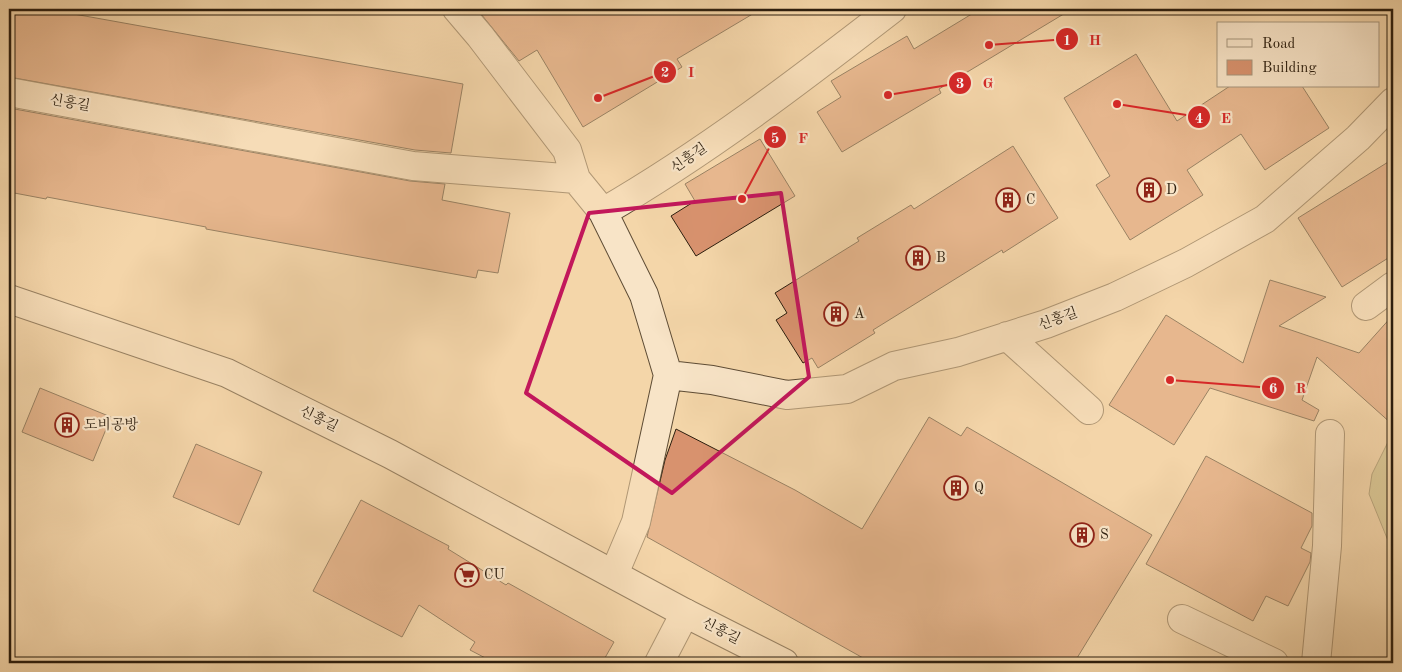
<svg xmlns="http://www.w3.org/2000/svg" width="1402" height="672" viewBox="0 0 1402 672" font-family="'Old Standard TT','Noto Serif KR',serif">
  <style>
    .green { fill: #c1bc84; stroke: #766d49 }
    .building { fill: #d8926e; stroke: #2c1e0e }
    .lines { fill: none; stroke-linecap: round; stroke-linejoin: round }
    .street-casing { stroke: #5e4c35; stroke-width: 30 }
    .secondary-casing { stroke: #2c1e0e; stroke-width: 30 }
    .street { stroke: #f8e4c7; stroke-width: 28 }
    .secondary { stroke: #f8e4c7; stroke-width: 28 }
    .marked { fill: none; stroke: #c2185b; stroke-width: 4; stroke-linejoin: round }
    .labels { text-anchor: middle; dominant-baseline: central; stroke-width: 4.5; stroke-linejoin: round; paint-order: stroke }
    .street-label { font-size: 14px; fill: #2c1e0e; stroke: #f8e4c7 }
    .poi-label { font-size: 14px; fill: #2c1e0e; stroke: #f8e4c7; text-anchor: start }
    .leader { fill: none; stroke: #d62828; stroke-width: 2 }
    .callout-dot { fill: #d62828; stroke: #f8e4c7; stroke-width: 2 }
    .mark-label { font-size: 15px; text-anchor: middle; font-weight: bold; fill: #fff }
    .callout-label { font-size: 15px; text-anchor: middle; font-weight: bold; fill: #d62828; stroke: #f8e4c7; stroke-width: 4.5; stroke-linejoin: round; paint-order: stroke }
  </style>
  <rect width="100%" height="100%" fill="#f4d6a9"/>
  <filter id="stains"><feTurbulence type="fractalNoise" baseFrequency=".004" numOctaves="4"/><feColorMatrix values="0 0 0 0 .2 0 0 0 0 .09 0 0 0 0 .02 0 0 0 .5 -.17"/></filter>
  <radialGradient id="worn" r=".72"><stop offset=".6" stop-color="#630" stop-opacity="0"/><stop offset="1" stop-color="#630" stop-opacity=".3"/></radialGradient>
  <path class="green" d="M1391,436H1393V593L1389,543L1369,494L1372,474Z"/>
  <path class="building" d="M9,9H46L463,84L451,153L415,150L9,77Z
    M477,9H761L677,59L682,67L583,127L537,50L519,61Z
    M980,9H1072L939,89L941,93L842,152L817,112L841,97L831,81L907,36L914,49Z
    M1136,54L1177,121L1230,86H1302L1329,128L1265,170L1241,134L1187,170L1203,195L1130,240L1096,185L1110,176L1064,98Z
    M9,108L410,181L445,184L442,200L510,213L498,273L478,270L476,278L206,229V227L47,197L46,199L9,192Z
    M760,139L795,196L696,256L671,216L695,201L685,184Z
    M1013,146L1058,218L1003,253L1002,250L873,330L875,333L818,368L812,358L803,363L776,320L787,313L775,293L859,241L857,238L911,205L914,209Z
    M1393,159V255L1342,287L1298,218Z
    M1270,280L1326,297L1279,326L1359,353L1393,315V425L1317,357L1302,400L1319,410L1314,421L1210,388L1174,445L1109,405L1166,315L1243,363Z
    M40,388L111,417L93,461L22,432Z
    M929,417L961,436L967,427L1152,535L1074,663H872L647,537L665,460L676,429L795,490L862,529Z
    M196,444L262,472L239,525L173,497Z
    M1206,456L1312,513V526L1301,548L1311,553L1310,562L1288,606L1266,596L1253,621L1146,564Z
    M361,500L449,546L448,549L506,585L508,583L614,642L602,663H495L470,650L475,642L419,605L402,637L313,591Z"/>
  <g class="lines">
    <g class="street-casing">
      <path id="street" d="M457,9L480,36L567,150L576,179L603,212L644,295L668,375L636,522L614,574
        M9,92L413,166L576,179
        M603,212C705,153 799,81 892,9
        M1366,306L1393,286
        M1007,336L1089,410
        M668,375L712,380L787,395L847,389L894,366L958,352L1046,324L1115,297L1186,263L1265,219L1358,138L1393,102
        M1182,619L1274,663
        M659,663L685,613
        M1316,663L1327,546L1330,434"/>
    </g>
    <g class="secondary-casing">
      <path id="secondary" d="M9,299L227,373L390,454L685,613L784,663"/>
    </g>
    <use href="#street" class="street"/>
    <use href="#secondary" class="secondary"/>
  </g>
  <path d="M0 0H1402V672H0ZM781,193L809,377L672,493L526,393L589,213Z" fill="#f4d6a9" fill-opacity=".55" fill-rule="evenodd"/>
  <path class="marked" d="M781,193L809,377L672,493L526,393L589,213Z"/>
  <defs>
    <g id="building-ring" transform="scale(1.25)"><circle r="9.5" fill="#f8e4c7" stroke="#8f2418" stroke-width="1.5"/><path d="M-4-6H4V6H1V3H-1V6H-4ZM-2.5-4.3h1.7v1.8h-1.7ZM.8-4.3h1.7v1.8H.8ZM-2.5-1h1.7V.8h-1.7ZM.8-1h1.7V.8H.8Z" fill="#8f2418"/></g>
    <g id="supermarket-ring" transform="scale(1.25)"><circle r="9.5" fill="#f8e4c7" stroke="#8f2418" stroke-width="1.5"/><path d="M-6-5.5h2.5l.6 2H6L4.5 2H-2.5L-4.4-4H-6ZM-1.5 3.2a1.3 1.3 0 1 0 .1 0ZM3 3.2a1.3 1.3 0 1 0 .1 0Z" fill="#8f2418"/></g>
  </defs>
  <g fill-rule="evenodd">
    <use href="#building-ring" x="1149" y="190"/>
    <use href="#building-ring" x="1008" y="200"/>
    <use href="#building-ring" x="918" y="258"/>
    <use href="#building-ring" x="836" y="314"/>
    <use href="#building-ring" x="67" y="425"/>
    <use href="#building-ring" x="956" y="488"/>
    <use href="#building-ring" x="1082" y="535"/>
    <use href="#supermarket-ring" x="467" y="575"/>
  </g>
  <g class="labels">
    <g class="street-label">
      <text transform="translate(70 103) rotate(10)">신흥길</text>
      <text transform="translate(689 158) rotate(-35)">신흥길</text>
      <text transform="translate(1058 319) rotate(-20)">신흥길</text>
      <text transform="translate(319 419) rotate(26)">신흥길</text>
      <text transform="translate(721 631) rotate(27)">신흥길</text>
    </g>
    <g class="poi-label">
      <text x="1166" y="190">D</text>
      <text x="1026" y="200">C</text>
      <text x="936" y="258">B</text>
      <text x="854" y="314">A</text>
      <text x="84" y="425">도비공방</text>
      <text x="974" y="488">Q</text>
      <text x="1100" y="535">S</text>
      <text x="484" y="575">CU</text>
    </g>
  </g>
  <path class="leader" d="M989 45L1067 39M598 98L665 72M888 95L960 83M1117 104L1199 117M742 199L775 137M1170 380L1273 388"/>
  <g class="callout-dot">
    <circle cx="989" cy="45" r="5"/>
    <circle cx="598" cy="98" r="5"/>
    <circle cx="888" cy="95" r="5"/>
    <circle cx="1117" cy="104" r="5"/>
    <circle cx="742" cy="199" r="5"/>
    <circle cx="1170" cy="380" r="5"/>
    <circle cx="1067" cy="39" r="12"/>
    <circle cx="665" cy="72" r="12"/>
    <circle cx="960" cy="83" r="12"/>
    <circle cx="1199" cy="117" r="12"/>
    <circle cx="775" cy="137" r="12"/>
    <circle cx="1273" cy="388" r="12"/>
  </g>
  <g class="mark-label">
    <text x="1067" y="45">1</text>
    <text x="665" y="77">2</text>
    <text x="960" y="88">3</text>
    <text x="1199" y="123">4</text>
    <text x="775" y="143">5</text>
    <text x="1273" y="393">6</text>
  </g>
  <g class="callout-label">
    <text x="1095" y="45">H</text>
    <text x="691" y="77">I</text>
    <text x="988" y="88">G</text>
    <text x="1226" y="123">E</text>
    <text x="803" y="143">F</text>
    <text x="1301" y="393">R</text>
  </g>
  <rect width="1402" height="672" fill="none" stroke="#f4d6a9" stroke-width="30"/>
  <rect x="10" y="10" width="1382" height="652" fill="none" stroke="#2c1e0e" stroke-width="2.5"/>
  <rect x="15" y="15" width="1372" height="642" fill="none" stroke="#2c1e0e"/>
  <rect x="1217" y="22" width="162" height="65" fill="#f8e4c7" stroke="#a6957d"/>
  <rect x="1227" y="39" width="25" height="8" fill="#f8e4c7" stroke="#a6957d"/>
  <text x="1262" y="48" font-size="15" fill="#2c1e0e">Road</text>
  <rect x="1227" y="60" width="25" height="15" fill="#d8926e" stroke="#a6957d"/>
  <text x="1262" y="72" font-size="15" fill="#2c1e0e">Building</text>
  <rect width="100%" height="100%" filter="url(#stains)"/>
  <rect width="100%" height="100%" fill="url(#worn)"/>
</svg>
